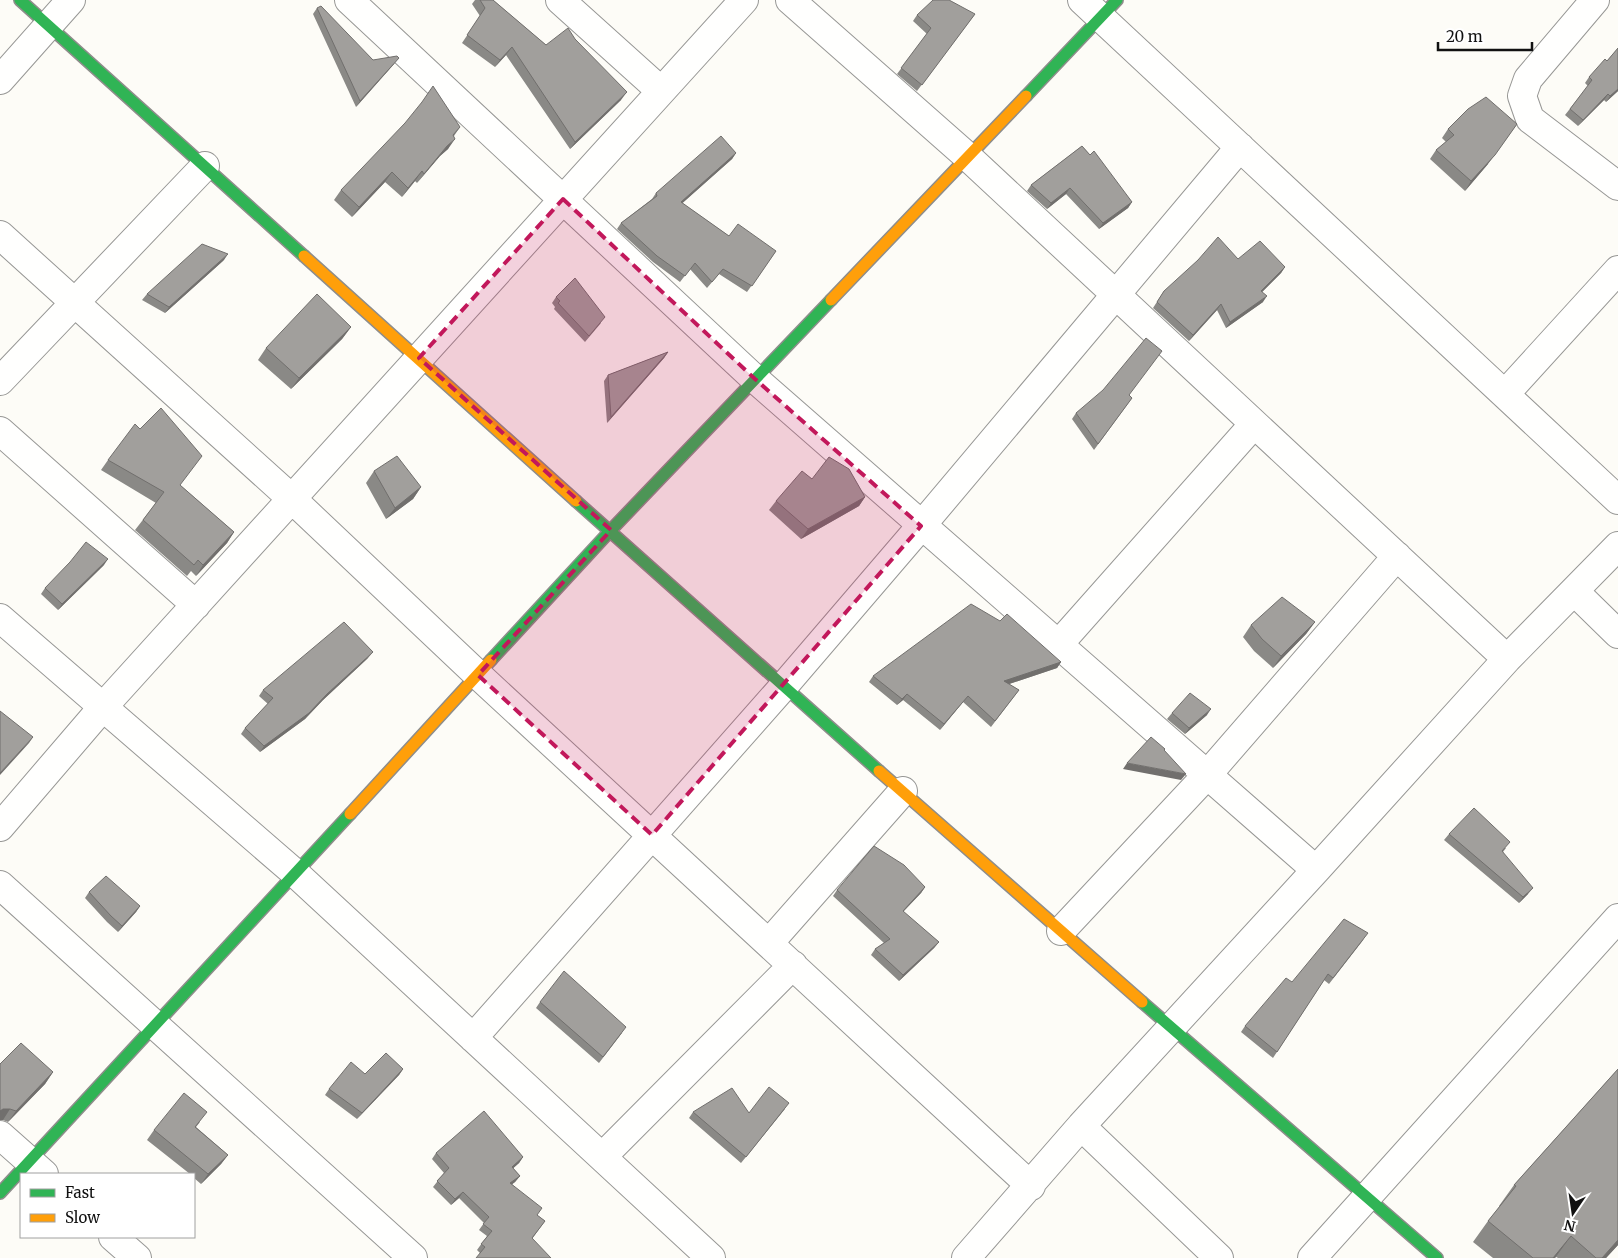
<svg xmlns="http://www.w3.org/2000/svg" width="1618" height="1258" viewBox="0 0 1618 1258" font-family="Merriweather,serif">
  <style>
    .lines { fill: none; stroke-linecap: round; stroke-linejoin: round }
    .street-casing { stroke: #979795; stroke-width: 30 }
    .fast-casing { stroke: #8e8d8b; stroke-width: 14 }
    .slow-casing { stroke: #8e8d8b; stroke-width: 14 }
    .street { stroke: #fffffe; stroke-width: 28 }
    .fast { stroke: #30b455; stroke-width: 11 }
    .slow { stroke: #ff9f0a; stroke-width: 11 }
    .wall { fill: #8a8986 }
    .shaded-wall { fill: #716f6d }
    .building { fill: #a19f9c; stroke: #716f6d }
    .marked { fill: #c2185b; fill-opacity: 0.2; stroke: #c2185b; stroke-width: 4; stroke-dasharray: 10 6; stroke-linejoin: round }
  </style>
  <rect width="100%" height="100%" fill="#fdfcf7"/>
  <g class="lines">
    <g class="street-casing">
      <path id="street" d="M349,0L755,379L1316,870
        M560,0L661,91
        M790,0L968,157L1507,659
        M1082,0L1618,500
        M1595,0L1528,79L1522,96L1530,119L1618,186
        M0,80L71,0
        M0,235L292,499L478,675L1031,1186
        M0,381L205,166
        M1505,394L1618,270
        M0,431L196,605
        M1574,591L1618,634
        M0,618L295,873L711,1258
        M1058,645L1254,424
        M0,827L102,708L744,0
        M0,885L413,1258
        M1061,931L1207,775L1397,556
        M769,943L903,791
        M473,1038L783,687L921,526L1240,147
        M1081,1126L1219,1258
        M0,1135L44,1174
        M602,1157L793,965
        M113,1237L137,1258
        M966,1258L1081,1126L1316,870L1507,659L1618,546
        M1312,1258L1618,918"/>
    </g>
    <g class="fast-casing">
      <path id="fast" d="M20,0L304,256
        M1026,96L1117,0
        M576,501L879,771
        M491,660L611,530L831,300
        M1142,1002L1437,1258
        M0,1193L350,814"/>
    </g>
    <g class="slow-casing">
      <path id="slow" d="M304,256L576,501
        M831,300L1026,96
        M879,771L1142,1002
        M350,814L491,660"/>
    </g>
    <use href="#street" class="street"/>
    <use href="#fast" class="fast"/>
    <use href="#slow" class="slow"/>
  </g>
  <path class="wall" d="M475,0H493L546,45L575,39L621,100L570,149L506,55L495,67L462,43L480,16L472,4Z
    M317,8L373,60L394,64L356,107L313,14Z
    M975,14L917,91L897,74L927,34L913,21L917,15Z
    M1618,48V91L1606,102L1604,100L1578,126L1565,115L1588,86L1585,83L1589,77L1607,61Z
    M460,127L454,136L448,149L440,156L417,183L415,181L402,197L385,182L352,217L334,200L341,190Z
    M1448,129L1488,164L1465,191L1430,159L1436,150L1446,142L1442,138Z
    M1082,146L1132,202L1128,208L1099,229L1066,194L1047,209L1027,191L1031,185Z
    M736,153L732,159L682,203L729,236L776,251L747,292L719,274L707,288L690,269L680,282L653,262L617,229L621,223L652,199L656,193Z
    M1238,259L1285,267L1281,273L1262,292L1263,302L1226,328L1217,310L1189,341L1153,308L1164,291Z
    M224,260L165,313L142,300L147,294Z
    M556,297L601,323L585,342L554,309L555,307L552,303Z
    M351,327L342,339L291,389L258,360L266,348Z
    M668,352L664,358L607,423L604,381L608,375Z
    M1129,396L1132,398L1094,450L1072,419L1076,413Z
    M108,460L180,485L234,532L227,543L196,576L191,571L187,576L135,530L156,503L101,470Z
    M374,471L421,487L413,499L386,519L366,483Z
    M812,479L865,497L859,506L801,539L769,510L776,501Z
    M104,565L58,610L41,594L45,588Z
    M1315,622L1306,634L1273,668L1254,651L1243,637L1251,625Z
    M368,658L323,700L305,719L260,752L241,734L245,728L268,704L259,696L263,690Z
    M1061,662L1057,668L1009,684L1019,690L991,727L963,702L940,730L903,700L897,705L869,682L873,676Z
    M1172,713L1207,715L1185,734L1167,719Z
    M1449,834L1506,848L1503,852L1528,894L1519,903L1444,840Z
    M925,887L921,893L903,912L939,942L934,948L899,981L871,955L875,949L884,943L833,896L837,890Z
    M89,892L140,906L136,912L118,932L107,922L85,898Z
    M1364,939L1329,984L1324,980L1273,1058L1241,1032L1245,1026L1292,982Z
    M540,1002L622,1033L599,1063L536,1008Z
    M0,1064L53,1072L45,1084L8,1122L3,1120H0Z
    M403,1069L399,1075L357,1119L325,1095L329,1089L365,1074Z
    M1618,1069V1245L1606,1258H1558L1556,1257L1555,1258H1493L1473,1242L1488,1221L1500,1206H1499L1514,1185Z
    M785,1109L741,1163L689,1118L693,1112L749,1113Z
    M200,1122L196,1127L228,1155L221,1164L201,1184L194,1178V1174H190L147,1140L154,1130Z
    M436,1153L523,1157L519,1163L513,1168L520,1176L515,1182L512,1184L537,1215L545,1221L532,1239L480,1253L477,1250L487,1236L479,1230L484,1223L459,1198L451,1205L433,1187L444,1173L432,1159Z"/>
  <path class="shaded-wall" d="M512,47L506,55L495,67L500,60Z
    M399,58L394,64L356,107L360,101Z
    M1618,89V91L1606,102L1610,96Z
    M627,92L621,100L570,149L575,142Z
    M1608,94L1604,100L1578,126L1583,120Z
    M1517,124L1488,164L1465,191L1471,181Z
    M455,139L448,149L440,156L417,183L424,174L447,146Z
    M736,153L732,159L677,208L681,202Z
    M422,171L415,181L402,197L408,188Z
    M392,172L385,182L352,217L359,207Z
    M1070,188L1066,194L1047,209L1051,203Z
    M1132,202L1128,208L1099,229L1103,223Z
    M228,254L224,260L165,313L169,307Z
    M1285,267L1281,273L1257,297L1261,291Z
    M1267,296L1263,302L1226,328L1230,322Z
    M1221,304L1217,310L1189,341L1193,335Z
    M351,327L342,339L291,389L299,378Z
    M668,352L664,358L607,423L611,417Z
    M421,487L413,499L386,519L395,508Z
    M865,497L859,506L801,539L808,529Z
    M234,532L227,543L196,576L203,565Z
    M108,559L104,565L58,610L62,604Z
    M1315,622L1306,634L1273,668L1281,656Z
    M373,652L368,658L323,700L305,719L260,752L264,746L327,694Z
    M1061,662L1057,668L1000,687L1004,681Z
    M907,694L903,700L897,705L902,699Z
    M968,696L963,702L940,730L944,724Z
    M1211,709L1207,715L1185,734L1189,728Z
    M33,737L29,743L0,775V773Z
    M1127,763L1186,774L1181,780L1123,769Z
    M925,887L921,893L898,917L903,911Z
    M1533,888L1528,894L1519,903L1523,897Z
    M140,906L136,912L118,932L122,926Z
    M939,942L934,948L899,981L903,975Z
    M403,1069L399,1075L357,1119L362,1113Z
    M53,1072L45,1084L8,1122L16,1111Z
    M3,1109H10L3,1120H0V1111Z
    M228,1155L221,1164L201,1184L208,1174Z
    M523,1157L519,1163L508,1173L512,1167Z
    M520,1176L515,1182L506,1189L510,1183Z
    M463,1192L459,1198L451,1205L455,1199Z
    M1571,1236L1555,1258H1553Z
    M1618,1240V1245L1606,1258H1602Z"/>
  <path class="building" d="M480,0H493L546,45L568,28L575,39L627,92L575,142L512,47L500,60L467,35L485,8Z
    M933,0H949L975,14L922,85L901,68L931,28L917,15Z
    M321,6L373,60L397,56L399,58L360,101L317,8Z
    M1618,48V89L1610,96L1608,94L1583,120L1570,109L1592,80L1589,77L1605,59L1607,61Z
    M433,86L460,127L453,135L455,139L447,146L424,174L422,171L408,188L392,172L359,207L341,190L405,123L422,102Z
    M1486,97L1517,124L1495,155L1471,181L1436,150L1454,135L1448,129L1468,109Z
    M721,136L736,153L681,202L729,236L738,224L776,251L752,286L723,269L712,282L695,263L685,276L657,256L621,223L657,196L656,193Z
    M1082,146L1090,155L1094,151L1132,202L1103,223L1070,188L1051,203L1031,185Z
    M1218,237L1238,259L1260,241L1285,267L1261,291L1267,296L1230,322L1221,304L1193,335L1157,302L1164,291L1198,260Z
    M202,244L228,254L169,307L147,294Z
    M575,278L605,317L589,336L558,303L560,301L556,297Z
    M317,294L351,327L299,378L266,348Z
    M1146,338L1162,351L1129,395L1132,398L1098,444L1076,413L1103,390Z
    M668,352L611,417L608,375Z
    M161,408L202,456L180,485L234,532L203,565L198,560L194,565L143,520L164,492L108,460L135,424L140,429Z
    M397,456L421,487L395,508L374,471Z
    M829,457L849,469L865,497L808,529L776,501L802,471L812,479Z
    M86,542L108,559L62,604L45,588L70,562Z
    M1282,597L1315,622L1281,656L1262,639L1251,625Z
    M971,604L1000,621L1007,614L1061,662L1004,681L1019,690L995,721L968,696L944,724L907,694L902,699L873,676Z
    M344,622L373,652L327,694L309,713L264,746L245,728L273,698L263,690Z
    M1190,693L1211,709L1189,728L1172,713Z
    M0,711L33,737L0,773Z
    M1151,737L1165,749L1164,750L1186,774L1127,763Z
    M1474,808L1510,842L1502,851L1533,888L1523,897L1449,834Z
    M874,846L904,865L925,887L903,911L939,942L903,975L875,949L890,939L837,890Z
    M106,876L140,906L122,926L111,916L89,892Z
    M1344,919L1368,933L1333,978L1328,974L1277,1052L1245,1026L1286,978L1292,982Z
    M564,971L626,1027L603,1057L540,1002Z
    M21,1043L53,1072L16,1111L10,1109H3L0,1111V1064Z
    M386,1053L403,1069L362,1113L329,1089L351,1062L365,1074Z
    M1618,1069V1240L1602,1258H1596L1571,1236L1553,1258H1533L1488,1221L1516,1186L1514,1185Z
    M769,1087L789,1103L746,1157L693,1112L732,1088L749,1113Z
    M184,1093L207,1112L195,1127L228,1155L208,1174L154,1130Z
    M484,1111L523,1157L512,1167L520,1176L510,1183L542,1208L537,1215L545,1221L532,1238L551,1258H476L485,1247L481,1244L492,1231L483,1224L489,1217L463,1192L455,1199L437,1181L449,1168L436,1153Z"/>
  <path class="marked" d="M563,199L755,379L921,526L652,835L478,675L611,530L419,358Z"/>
  <rect x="20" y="1173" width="175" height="65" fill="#ffffff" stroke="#a0a0a0"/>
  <rect x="30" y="1189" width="25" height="8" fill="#30b455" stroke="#a0a0a0"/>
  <text x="65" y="1198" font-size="15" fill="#111111">Fast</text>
  <rect x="30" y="1214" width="25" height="8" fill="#ff9f0a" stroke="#a0a0a0"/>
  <text x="65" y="1223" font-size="15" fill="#111111">Slow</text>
  <g transform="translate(1573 1213) rotate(193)" stroke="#ffffff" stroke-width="4" paint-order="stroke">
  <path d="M0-4L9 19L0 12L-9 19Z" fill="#111111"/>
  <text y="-8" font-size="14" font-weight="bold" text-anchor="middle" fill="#111111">N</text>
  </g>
  <path d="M1438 42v8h94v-8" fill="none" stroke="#111111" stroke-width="2.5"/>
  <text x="1446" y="42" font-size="15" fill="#111111" stroke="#ffffff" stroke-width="4" paint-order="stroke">20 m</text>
</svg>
